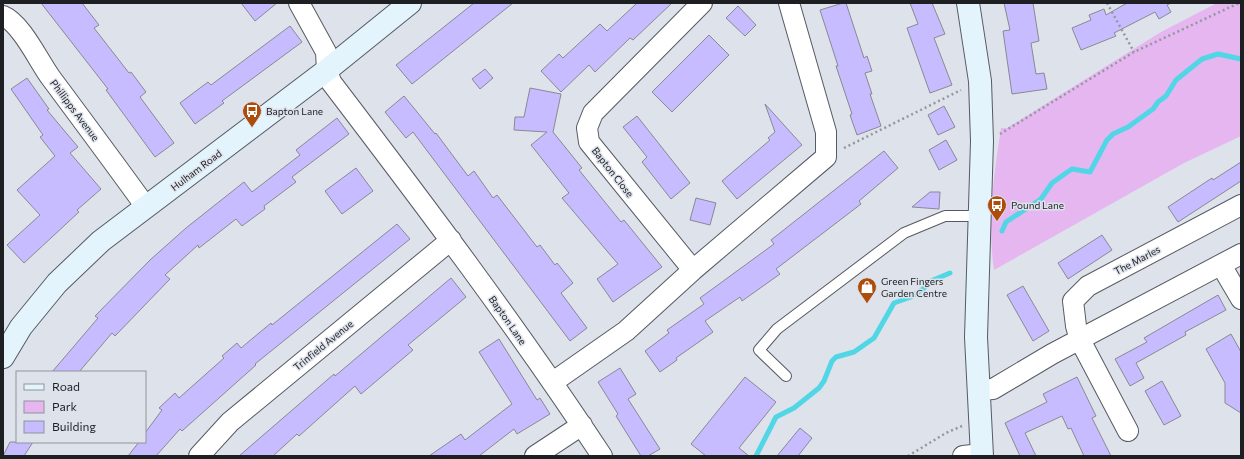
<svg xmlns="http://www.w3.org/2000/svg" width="1244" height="459" viewBox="0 0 1244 459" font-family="Commissioner,sans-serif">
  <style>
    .green { fill: #e6b6f1 }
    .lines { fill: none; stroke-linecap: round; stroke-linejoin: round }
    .stream { stroke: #50d6e4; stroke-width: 5 }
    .building { fill: #c7bcff; stroke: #8a8992 }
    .lane-casing { stroke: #565a62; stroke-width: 12 }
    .street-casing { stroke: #565a62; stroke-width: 22 }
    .secondary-casing { stroke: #565a62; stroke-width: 24 }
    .path { stroke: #94979e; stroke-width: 2.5; stroke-dasharray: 2 3; stroke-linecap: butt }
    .lane { stroke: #fff; stroke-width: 10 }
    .street { stroke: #fff; stroke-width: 20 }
    .secondary { stroke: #e4f4fd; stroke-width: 22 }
    .labels { text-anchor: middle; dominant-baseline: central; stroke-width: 3; stroke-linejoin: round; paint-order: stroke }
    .street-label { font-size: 10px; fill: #1e1f23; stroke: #dde2eb }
    .poi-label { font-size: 10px; fill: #1e1f23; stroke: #dde2eb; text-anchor: start }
  </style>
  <rect width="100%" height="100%" fill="#dde2eb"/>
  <path class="green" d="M1217,3H1241V136L1184,163L994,270C987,223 994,174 1001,128H1007L1161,32Z"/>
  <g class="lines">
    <path class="stream" d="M1002,231L1006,222L1041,199L1052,183L1066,173L1072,169L1090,172L1107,140L1113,134L1128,127L1153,109L1158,102L1166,96L1176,80L1202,59L1218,54L1241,59
      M756,456L776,417L794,408L819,388L824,381L832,361L836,357L854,352L874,338L894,303L911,297L923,289L931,281L950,273"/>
  </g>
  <path class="building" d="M41,3H82L99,25L94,28L129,73L131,72L146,92L140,97L174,143L155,157L106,90L108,89Z
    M241,3H277L255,21Z
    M474,3H513L412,84L396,65Z
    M637,3H672L633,40L630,38L595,72L589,65L561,92L541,71L559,54L563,58L600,24L607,31Z
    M843,3H846L864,58L867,56L872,71L865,73L872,94H870L881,126L857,135L850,115L852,114L836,66H838L820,10Z
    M910,3H932L945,34L934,38L952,85L930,93L907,28L918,24Z
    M1004,3H1033L1039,41L1031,43L1036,74L1044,73L1047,89L1012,94L1003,31L1010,30Z
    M1127,3H1171L1167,5L1171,12L1159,19L1155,12L1114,33L1116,36L1081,50L1072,28L1091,20L1089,15L1104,9L1106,15Z
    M738,6L756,25L745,36L726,18Z
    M290,26L302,42L222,101L224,103L195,124L180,103L208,82L211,85Z
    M709,35L729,55L672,112L652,92Z
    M485,69L493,78L480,89L472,79Z
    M27,78L49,109L47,110L78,147L70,153L101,189L77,210L79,212L24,263L7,245L40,215L17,190L55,156L40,137L43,135L11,89Z
    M530,88L561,94L553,132L582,168L579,170L621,222L624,220L662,267L613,302L597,279L618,264L562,198L569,193L531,145L547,132L514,130L515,117H524Z
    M404,96L435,134L436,133L468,176L474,171L493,198L497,195L537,247L540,245L555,265L557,263L573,283L561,293L587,328L570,341L413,132L406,138L385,112Z
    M765,104L802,145L737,199L722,181L770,140L768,138L775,132Z
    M944,106L955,127L938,135L928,115Z
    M637,116L690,183L671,199L642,162L647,157L623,127Z
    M337,118L349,134L292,177L296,182L264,206L265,209L242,226L236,219L199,248L198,245L165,275L170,279L115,336L112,333L79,372H52L98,318L95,316L150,260L186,228L244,182L252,192L300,155L296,150Z
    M946,140L957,160L939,170L929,150Z
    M884,151L898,168L859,201L861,204L776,269L780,274L742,301L740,297L705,321L713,332L676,358L677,360L660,372L645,351L669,333L667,330L704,304L700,298L774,244L771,240Z
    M1241,162V181L1178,222L1168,207L1212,178L1213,180Z
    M356,168L373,191L342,214L325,191Z
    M930,192H940L939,209L912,207Z
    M696,198L716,203L710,225L690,220Z
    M397,224L410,239L255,364L256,365L182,431L180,429L156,456H128L139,442H145V433L162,410L159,408L175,393L179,398L224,358L222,356L237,343L241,348L271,323L272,325Z
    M1102,235L1112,250L1068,279L1058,263Z
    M451,278L466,297L408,345L413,350L361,394L355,386L299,436L297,434L273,456H239L334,374L335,376Z
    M1023,286L1049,331L1033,341L1007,295Z
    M1218,295L1226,310L1185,332L1186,335L1136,363L1144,378L1130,386L1115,359L1147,342L1144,338Z
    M1231,334L1241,352V413L1225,403V383L1206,349Z
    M499,339L537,400L540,398L550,414L517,434L514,429L479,456H429L461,434L465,440L512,404L479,352Z
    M620,368L636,394L628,399L660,449L648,456H641L616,416L618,414L598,382Z
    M745,377L776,402L739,448L749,456H706L691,444Z
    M1077,377L1096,416L1092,418L1111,456H1084L1071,428L1068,429L1062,416L1025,433L1036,456H1020L1005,423L1047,402L1043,394Z
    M1162,381L1181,416L1164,425L1145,391Z
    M800,428L812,438L798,456H777Z
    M10,442H33L24,456H3Z"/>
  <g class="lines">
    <g class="lane-casing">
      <path id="lane" d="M786,376L759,350L777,329L904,233L945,216H978"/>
    </g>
    <g class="street-casing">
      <path id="street" d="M299,3L326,52L327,70L331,82C424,204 517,327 602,456
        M3,16C22,24 39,62 51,78C83,121 115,164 146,207
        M1221,265L1241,299
        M693,270L589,142L587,128L593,113L702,3
        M553,382L626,331L693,270L826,157V132L789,3
        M980,390L993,389L1052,354L1241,254
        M1128,431L1080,340L1076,326L1073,301L1088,286L1241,205
        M199,456L230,422L451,240
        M535,456L582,425
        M963,456L982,454"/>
    </g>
    <g class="secondary-casing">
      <path id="secondary" d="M968,3L980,81L982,141L976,337L982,456
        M3,357L21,327L57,283L101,241L327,70L410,3"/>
    </g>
    <path class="path" d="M1107,3L1134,52
      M1000,134L1134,52L1239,3
      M844,148L961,90
      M908,456L946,433L962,426"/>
    <use href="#lane" class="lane"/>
    <use href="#street" class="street"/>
    <use href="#secondary" class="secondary"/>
  </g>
  <defs>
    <g id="bus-pin" transform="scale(1)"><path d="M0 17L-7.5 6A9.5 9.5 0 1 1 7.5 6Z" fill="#ae4c0c" stroke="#dde2eb"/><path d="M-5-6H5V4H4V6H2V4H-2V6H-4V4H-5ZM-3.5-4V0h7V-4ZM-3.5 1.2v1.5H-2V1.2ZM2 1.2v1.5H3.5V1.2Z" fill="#fff"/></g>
    <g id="shop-pin" transform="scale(1)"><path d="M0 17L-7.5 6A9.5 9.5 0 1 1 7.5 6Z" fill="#ae4c0c" stroke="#dde2eb"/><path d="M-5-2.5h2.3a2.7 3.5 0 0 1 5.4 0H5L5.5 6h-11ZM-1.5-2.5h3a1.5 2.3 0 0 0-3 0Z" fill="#fff"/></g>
  </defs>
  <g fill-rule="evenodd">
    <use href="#bus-pin" x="252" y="111"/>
    <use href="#bus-pin" x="997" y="205"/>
    <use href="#shop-pin" x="867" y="287"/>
  </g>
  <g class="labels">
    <g class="street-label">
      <text transform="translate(75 110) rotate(53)">Phillipps Avenue</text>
      <text transform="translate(196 170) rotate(-37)">Hulham Road</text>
      <text transform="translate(613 172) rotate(52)">Bapton Close</text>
      <text transform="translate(1137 260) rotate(-28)">The Marles</text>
      <text transform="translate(508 320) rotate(55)">Bapton Lane</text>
      <text transform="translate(323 345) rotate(-39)">Trinfield Avenue</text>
    </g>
    <g class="poi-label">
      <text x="266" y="111">Bapton Lane</text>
      <text x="1011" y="205">Pound Lane</text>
      <text x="881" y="281">Green Fingers<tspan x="881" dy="12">Garden Centre</tspan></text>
    </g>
  </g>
  <rect width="1244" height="459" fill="none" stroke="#1e1f23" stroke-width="8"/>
  <rect x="16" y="371" width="130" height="72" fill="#dde2eb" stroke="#91949b"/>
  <rect x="24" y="384" width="20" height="6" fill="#e4f4fd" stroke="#91949b"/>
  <text x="52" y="391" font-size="12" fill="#1e1f23">Road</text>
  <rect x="24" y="401" width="20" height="12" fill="#e6b6f1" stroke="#91949b"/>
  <text x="52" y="411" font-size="12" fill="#1e1f23">Park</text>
  <rect x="24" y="421" width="20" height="12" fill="#c7bcff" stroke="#91949b"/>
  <text x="52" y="431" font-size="12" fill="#1e1f23">Building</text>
</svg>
